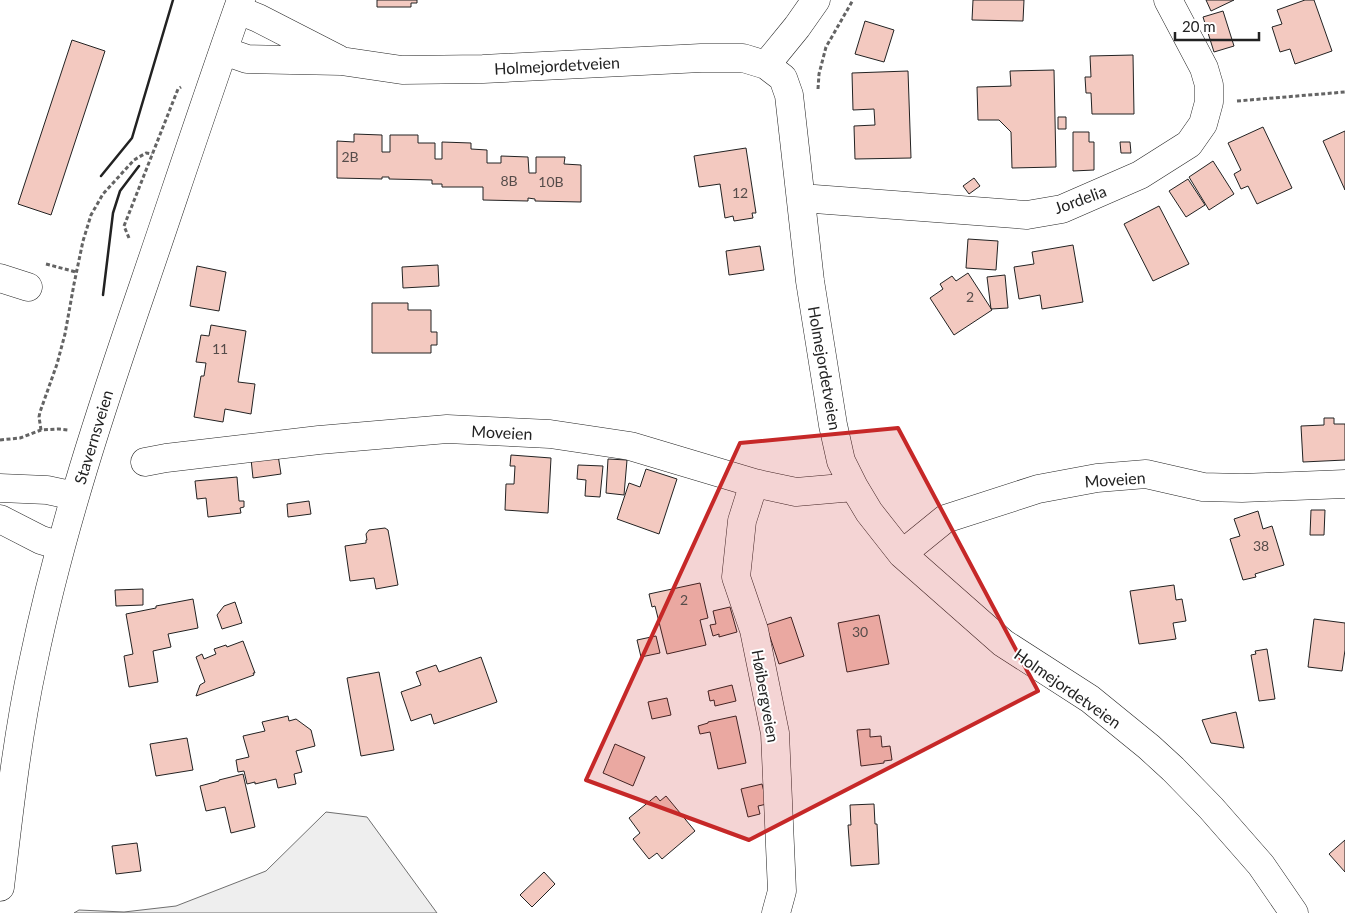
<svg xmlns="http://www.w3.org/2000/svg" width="1345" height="913" viewBox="0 0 1345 913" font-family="Lato,sans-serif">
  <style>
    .green { fill: #eee; stroke: #6f6f6f }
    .building { fill: #f3c9c0; stroke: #222 }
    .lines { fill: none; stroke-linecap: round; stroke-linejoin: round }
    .minor-casing { stroke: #222; stroke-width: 29 }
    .major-casing { stroke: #222; stroke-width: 29 }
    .path { stroke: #646464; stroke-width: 3; stroke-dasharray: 4 2.5; stroke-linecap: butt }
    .minor { stroke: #fff; stroke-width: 28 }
    .major { stroke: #fff; stroke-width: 28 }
    .wall { stroke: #222; stroke-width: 2.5 }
    .marked { fill: #c62828; fill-opacity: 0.2; stroke: #c62828; stroke-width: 4; stroke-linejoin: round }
    .labels { text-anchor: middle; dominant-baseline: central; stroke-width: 4; stroke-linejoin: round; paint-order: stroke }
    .number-label { font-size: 14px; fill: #564c4a }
    .street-label { font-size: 16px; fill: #222; stroke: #fff }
  </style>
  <rect width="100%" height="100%" fill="#fff"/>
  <path class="green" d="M326,812L367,817L437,913H74L79,910L124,912L176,906L266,871Z"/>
  <path class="building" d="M377,0H417V3H411V7H377Z
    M973,0H1024L1023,21L972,20Z
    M1206,0H1234L1211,11Z
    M1305,0H1314L1332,51L1295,64L1290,49L1280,52L1272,27L1282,24L1277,10Z
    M1223,11L1234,46L1214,52L1203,17Z
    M865,21L894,30L884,62L855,54Z
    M72,40L105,51L51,215L18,204Z
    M1133,55L1134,114H1092L1091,93H1086L1085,77H1091L1090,56Z
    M1054,70L1056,167L1012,168L1011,132L999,120H978L977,87L1011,86L1010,71Z
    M908,71L911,158L855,159L854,126L875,125L874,109L853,110L852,73Z
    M1058,117H1066V129H1058Z
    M1263,127L1292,188L1257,204L1248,186L1241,189L1234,174L1241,170L1228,143Z
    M1345,131V190L1323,141Z
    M1073,132H1089V142H1094V170L1073,171Z
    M354,134L382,135V152H390V135H418V143H435V159H442V142L471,143V149L487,150V163H501V156L528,157L529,173H536V157H565L564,164L581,165V202L535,201V199L528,198V201L483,200V187H442V184H432V180L389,179V177H382V179L337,178V141L354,142Z
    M1120,142H1130L1131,153H1121Z
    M746,148L756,213H752L753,218L734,221L733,216L725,218L720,184L699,187L694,156Z
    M1213,161L1234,194L1209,210L1189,177Z
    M974,178L980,186L969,194L963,186Z
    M1188,179L1205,205L1186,217L1169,191Z
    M1159,206L1189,264L1153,281L1124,224Z
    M968,239L998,241L996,270L966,268Z
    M1073,245L1083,302L1042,309L1040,295L1019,299L1014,267L1034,264L1032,252Z
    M760,246L764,270L729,275L726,251Z
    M438,265L439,286L403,288L402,267Z
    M197,266L226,272L219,311L190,306Z
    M968,273L992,310L954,335L930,298L943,289L940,284L952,276L956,281Z
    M1005,275L1008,308L991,309L987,277Z
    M372,303H408V310H431V332H437V345H431V353H372Z
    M211,325L246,331L238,382L255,384L251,414L225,409L223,422L194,417L201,376H204L206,363L196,362L201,335L209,336Z
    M1324,418H1334V424H1345V460L1303,462L1301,426L1324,425Z
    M278,455L281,474L253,478L251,459Z
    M511,455L551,458L548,513L505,510L506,484H514L515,466H510Z
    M608,459L627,460L624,495L606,493Z
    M578,465L603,466L600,497L585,496L586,480L577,479Z
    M646,469L677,479L659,534L617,519L629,483L640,487Z
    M237,477L239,501H244V507L240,508L241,513L208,517L206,498L197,499L195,481Z
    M309,501L311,514L288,517L287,504Z
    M1311,510H1325L1324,535H1310Z
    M1258,511L1263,529L1272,526L1284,565L1255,574L1256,577L1243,580L1230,539L1240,536L1234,519Z
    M385,528L388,530L398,585L376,589L374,578L350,581L345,546L366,543V540H367L366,534L369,530Z
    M700,583L708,618L700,620L706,645L667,654L655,606L652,607L649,594Z
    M1174,585L1176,600L1182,599L1186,621L1173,623L1176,639L1139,644L1130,591Z
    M143,589V605L116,606L115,590Z
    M193,599L198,628L168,634L171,647L153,651L158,682L129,687L124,656L133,654L126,614L156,608V606Z
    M235,602L242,623L222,629L217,615L224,606Z
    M730,607L737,632L719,637V634L713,636L710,625L716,624L713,611Z
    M879,615L889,664L847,672L838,623Z
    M791,617L804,656L779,664L766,625Z
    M1314,619L1345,623V650L1342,671L1308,667Z
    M656,636L660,653L641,657L637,640Z
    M243,641L255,673H253L254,675L196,696L200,685L205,682L196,657L202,654L204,659L216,654L214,649L226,645L227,647Z
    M1267,649L1275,699L1259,701L1251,655L1256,654L1255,651Z
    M481,657L497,702L434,724L431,714L411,721L401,692L421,685L416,672L436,665L439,672Z
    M379,672L394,750L361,756L347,678Z
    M732,685L736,701L715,706L714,700L710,701L708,691Z
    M667,698L671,715L652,719L648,702Z
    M1236,712L1244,748L1211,743L1202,720Z
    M288,716L289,721L296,719L311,730L315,746L296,751L302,772L294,774L296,784L278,788L276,779L255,784V782L247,784L244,771L238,772L236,760L249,757L243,736L265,731L262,722Z
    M736,716L746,763L718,769L710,732L700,734L698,726L708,723V722Z
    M870,729V737L881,736L882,747L890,746L892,760L884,761V763L861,766L857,730Z
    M187,738L193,770L156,776L150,744Z
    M615,744L645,757L633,786L603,773Z
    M243,774L255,827L231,833L225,807L206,811L200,786L219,781V780Z
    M762,784L767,804L758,806L760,814L748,817L741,789Z
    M656,796L660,801L666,796L695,831L662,859L657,853L649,859L633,839L640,833L629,818Z
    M874,804L875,824H877L879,864L851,866L848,825H851L850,805Z
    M1345,840V872L1329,854Z
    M137,843L141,871L116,874L112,846Z
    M544,872L555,884L532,907L520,895Z"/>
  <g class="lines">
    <g class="minor-casing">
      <path id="minor" d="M238,10L258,18L338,59
        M224,51L247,59L341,61L402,70L483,69L701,58H743L766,65L783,78L789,95L810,281L833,425L841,461L854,487L869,512L902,554L1003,643L1090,699L1149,747L1173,769L1211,808L1261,865L1294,913
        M766,65L797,27L816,0
        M801,198L1027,215L1062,209L1140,175L1189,144L1203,124L1209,102V85L1204,68L1168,0
        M0,278L28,287
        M145,462L166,458L319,440L447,429L550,434L630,446L754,483L796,492L854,487
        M754,483L742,521L736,577L754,630L775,733L782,891L776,913
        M902,554L945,519L1038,489L1097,478L1146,474L1203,487L1242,488L1345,484"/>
    </g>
    <g class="major-casing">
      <path id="major" d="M0,488L47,490L75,496
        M0,519L41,540L61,546
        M0,887C9,812 17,737 33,663C60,532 102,406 145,281C177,187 208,93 241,0"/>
    </g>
    <path class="path" d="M818,89L819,74L826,47L853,0
      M1237,101L1345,92
      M129,238L124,226L178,89L181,87
      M46,264L76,272
      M41,430L39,417L40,412L57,364L65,334L74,284L83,241L91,215L103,194L134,160L146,153L152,154
      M0,440L20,438L41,430L59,429L68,430"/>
    <use href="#minor" class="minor"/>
    <use href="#major" class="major"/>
    <path class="wall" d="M101,176L132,138L173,0
      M103,295L113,213L120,191L139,166"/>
  </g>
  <path class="marked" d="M898,428L1038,691L749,840L586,780L740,443Z"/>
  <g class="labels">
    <g class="number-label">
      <text x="350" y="156">2B</text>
      <text x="509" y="180">8B</text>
      <text x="551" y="181">10B</text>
      <text x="740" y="192">12</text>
      <text x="970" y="296">2</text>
      <text x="220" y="348">11</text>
      <text x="1261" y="545">38</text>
      <text x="684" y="599">2</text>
      <text x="860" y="631">30</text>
    </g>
    <g class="street-label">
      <text transform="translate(557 65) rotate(-3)">Holmejordetveien</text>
      <text transform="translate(1080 199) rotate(-20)">Jordelia</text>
      <text transform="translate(825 368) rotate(80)">Holmejordetveien</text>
      <text transform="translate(502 432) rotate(3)">Moveien</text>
      <text transform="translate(93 437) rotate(-73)">Stavernsveien</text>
      <text transform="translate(1115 479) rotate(-4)">Moveien</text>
      <text transform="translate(1068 688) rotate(35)">Holmejordetveien</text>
      <text transform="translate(766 696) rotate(80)">Høibergveien</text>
    </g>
  </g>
  <path d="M1175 32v8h84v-8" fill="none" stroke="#222222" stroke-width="2.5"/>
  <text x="1182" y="32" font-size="15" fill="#222222" stroke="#ffffff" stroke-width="4" paint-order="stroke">20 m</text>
</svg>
